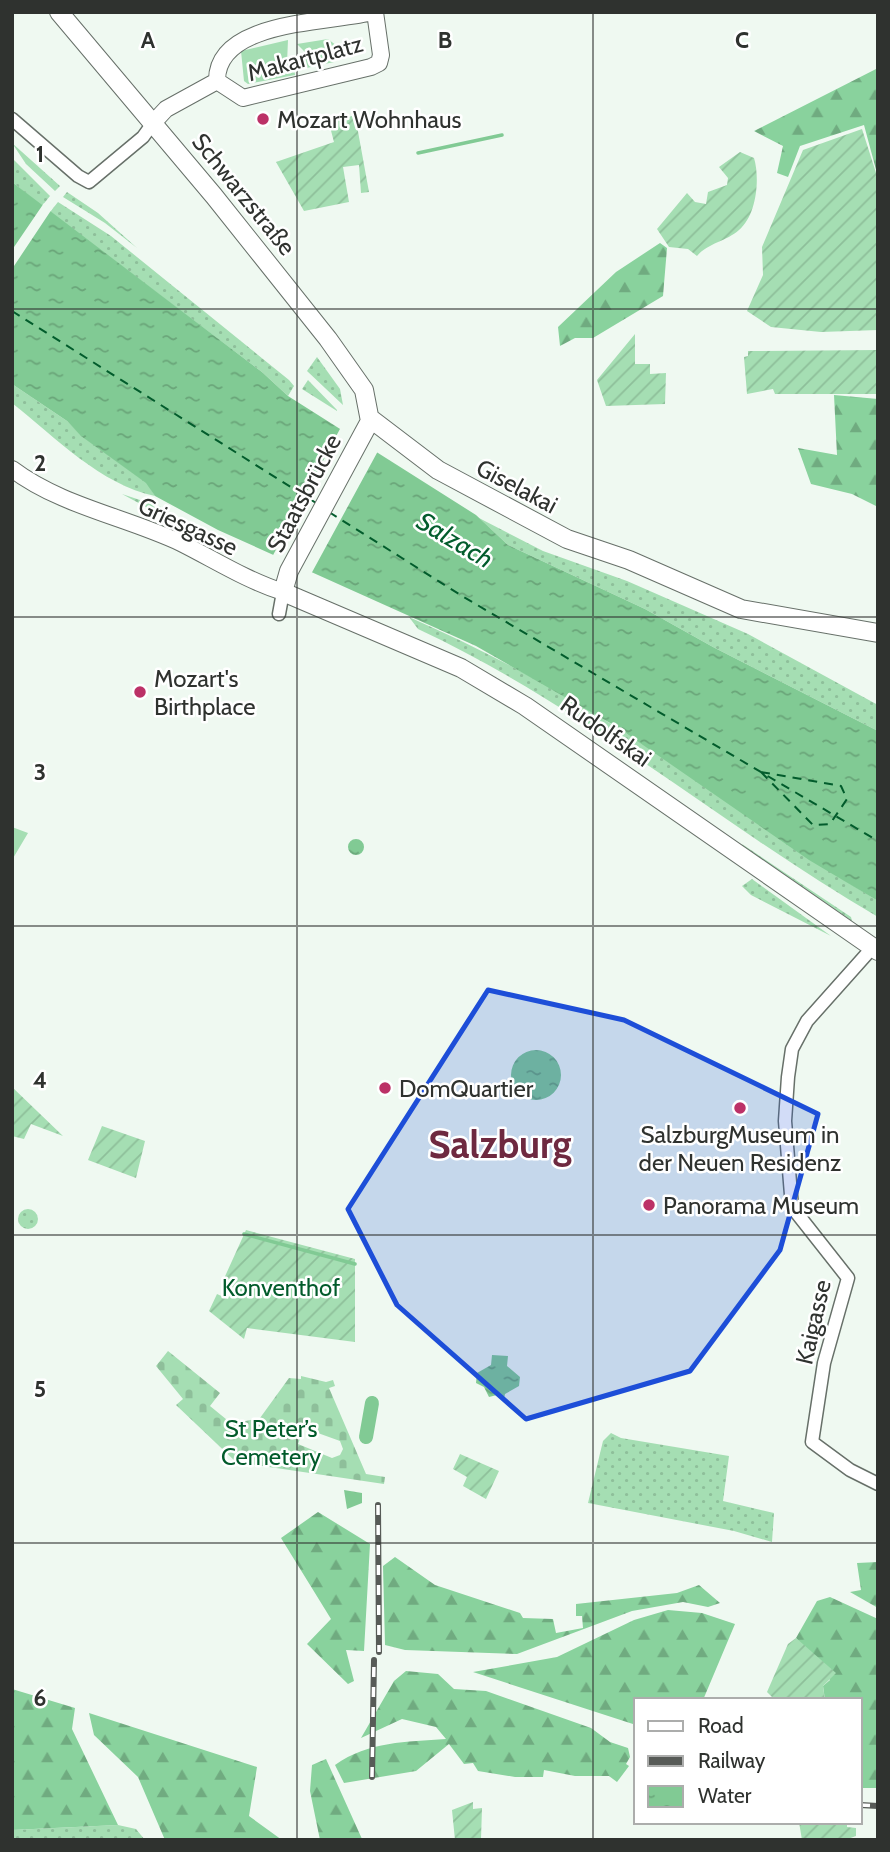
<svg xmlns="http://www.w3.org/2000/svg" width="890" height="1852" viewBox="0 0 890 1852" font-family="Cabin,sans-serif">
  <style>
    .grass { fill: url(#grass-dots) }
    .forest { fill: url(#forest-firs) }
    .cemetery { fill: url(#cemetery-stones); fill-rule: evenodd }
    .park { fill: #a5deb3 }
    .garden { fill: url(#garden-furrows) }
    .water { fill: url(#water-ripples) }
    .pier { fill: #eff9f1 }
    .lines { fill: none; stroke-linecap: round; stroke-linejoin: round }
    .stream { stroke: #81ca94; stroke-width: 3.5 }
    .canal { stroke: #81ca94; stroke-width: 14 }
    .ferry { stroke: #025c2c; stroke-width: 2; stroke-dasharray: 9 7; stroke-linecap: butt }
    .minor-casing { stroke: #677069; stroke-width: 15 }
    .tertiary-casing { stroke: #677069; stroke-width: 18 }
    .secondary-casing { stroke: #677069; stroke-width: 20 }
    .minor { stroke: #fff; stroke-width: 12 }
    .tertiary { stroke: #fff; stroke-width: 16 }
    .secondary { stroke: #fff; stroke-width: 18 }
    .rail-casing { stroke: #575b57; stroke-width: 6 }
    .rail { stroke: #fff; stroke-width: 3.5; stroke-dasharray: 10; stroke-linecap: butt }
    .marked { fill: #1d4ed8; fill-opacity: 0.2; stroke: #1d4ed8; stroke-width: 5; stroke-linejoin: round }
    .grid { fill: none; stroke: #2f322f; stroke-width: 2; stroke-opacity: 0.55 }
    .poi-dot { fill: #bc3167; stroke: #fff; stroke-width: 2.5 }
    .labels { text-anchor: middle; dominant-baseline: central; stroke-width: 5; stroke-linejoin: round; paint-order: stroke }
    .street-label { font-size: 24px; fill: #2f322f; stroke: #fff }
    .poi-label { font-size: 24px; fill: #2f322f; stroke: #fff; text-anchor: start }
    .park-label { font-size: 24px; fill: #025b2b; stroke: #fff }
    .water-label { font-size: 26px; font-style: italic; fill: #025c2c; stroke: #fff }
    .town-label { font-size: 38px; font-weight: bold; fill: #6e2940; stroke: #fff }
    .grid-label { font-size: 23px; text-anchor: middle; font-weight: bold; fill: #2f322f; stroke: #fff; stroke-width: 5; stroke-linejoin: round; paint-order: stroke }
  </style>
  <defs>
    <pattern id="grass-dots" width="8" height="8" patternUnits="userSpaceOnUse" patternTransform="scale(1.75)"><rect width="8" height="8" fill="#a5deb3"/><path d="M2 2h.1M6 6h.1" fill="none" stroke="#8ebf9a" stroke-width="1.8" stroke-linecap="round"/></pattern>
    <pattern id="forest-firs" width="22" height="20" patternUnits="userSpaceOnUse" patternTransform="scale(1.75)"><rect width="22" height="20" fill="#89d29d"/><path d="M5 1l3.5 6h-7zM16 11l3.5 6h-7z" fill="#70ab80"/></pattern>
    <pattern id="cemetery-stones" width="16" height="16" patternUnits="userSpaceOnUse" patternTransform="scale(1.75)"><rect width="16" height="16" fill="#a5deb3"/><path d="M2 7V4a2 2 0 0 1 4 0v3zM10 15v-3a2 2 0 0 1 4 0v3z" fill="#8ebf9a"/></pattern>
    <pattern id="garden-furrows" width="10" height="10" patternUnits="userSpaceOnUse" patternTransform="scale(1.75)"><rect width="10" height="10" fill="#a5deb3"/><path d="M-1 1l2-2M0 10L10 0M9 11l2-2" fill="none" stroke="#8ebf9a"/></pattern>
    <pattern id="water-ripples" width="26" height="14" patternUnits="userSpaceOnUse" patternTransform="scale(1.75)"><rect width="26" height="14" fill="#81ca94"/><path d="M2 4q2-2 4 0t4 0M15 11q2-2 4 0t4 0" fill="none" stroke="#6aa579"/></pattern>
  </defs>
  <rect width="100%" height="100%" fill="#eff9f1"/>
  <path class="grass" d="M12,143L60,186L55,191L26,164Z
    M12,158L50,196L42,206L12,182Z
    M67,192L98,213L137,248L105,223L63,197Z
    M58,202L111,236L289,380L294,386L288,396L262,372L50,212Z
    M317,357L340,389L343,405L307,371Z
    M308,380L337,410V411L302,389Z
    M12,384L67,421L82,436L147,483L155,496C101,485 55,437 12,403Z
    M122,494L161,507L157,513Z
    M479,518L543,551L627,581L748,634L878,705V731L713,647L645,609L508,545Z
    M409,617C480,648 550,685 616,727C705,782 788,847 878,901V917C721,825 583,706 418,629Z
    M742,844L851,917L852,921L744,847Z
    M752,879L831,936L751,895L742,886Z
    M18 1219a10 10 0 1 1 20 0a10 10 0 1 1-20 0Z
    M611,1433L621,1438L729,1456L723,1501L774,1513L772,1542L734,1531L588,1503L603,1441Z
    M118,1825L136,1829L145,1840H12L13,1830Z"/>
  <path class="forest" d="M878,68V177L864,125L800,146L788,177L777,173L783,146L754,131Z
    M660,243L667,248L663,296L593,338H575L560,346L558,327L616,272Z
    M834,395L878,399V507L852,494L811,484L798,448L837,455Z
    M318,1512L370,1544L364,1651L346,1650L354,1681L348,1684L307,1644L331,1619L281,1538Z
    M395,1557L435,1585L520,1613L523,1618L553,1619L556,1633L583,1628L582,1616H576V1604L677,1593L699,1585L720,1603L708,1607L683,1602L632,1611L517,1654L405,1650L385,1645L383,1566Z
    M878,1562V1608L850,1592L861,1590L857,1563Z
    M830,1597L878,1619V1788H860V1700H825L823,1686L830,1680L796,1638L817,1601Z
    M668,1610L702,1613L735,1624L703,1700H636V1725L473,1672L557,1657L634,1620Z
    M406,1671L438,1674L454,1689L486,1691L591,1728L610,1742L628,1748L630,1757L626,1764L629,1766L617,1782L609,1776H575L544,1770L543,1777H515L478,1771L473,1763L464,1764L449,1744L416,1771L344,1783L335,1765C369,1741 406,1742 446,1739L436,1727L402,1719L361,1738L394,1681Z
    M12,1689L75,1708L72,1729L118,1825L12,1830Z
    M89,1713L257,1767L249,1816L282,1840H165L138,1777L94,1735Z
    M326,1759L362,1839L360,1840H320L310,1791L312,1765Z"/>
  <path class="cemetery" d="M168,1351L220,1393L210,1406L232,1424L260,1418L289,1378L301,1379V1376L326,1382L333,1380L335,1386L329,1388L366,1474L385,1477L384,1484L236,1462L176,1405L183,1399L156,1366ZM304,1428L340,1441L343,1449L340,1455L332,1458L298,1444Z"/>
  <path class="park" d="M328,39L337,46L334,62L302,69L307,54L297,44Z
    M288,40L287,63L294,67L295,75L248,84L244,81L241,51Z
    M12,827L28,833L12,860Z"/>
  <path class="garden" d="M355,115L369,192L361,193L359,165L343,167L349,202L304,211L276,162L334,142L329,123Z
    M862,129L878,179V330L821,332L771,327L747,311L763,275L762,247L803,150Z
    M740,152L754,158C760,178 757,215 739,230C727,241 708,243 697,256L688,249L669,247L657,229L687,193L695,202L706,204L708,192L727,185L728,178L719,167Z
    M635,334V364H650V374L666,373L665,404L606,406L597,380Z
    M878,350V394H775L773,389L747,394L744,357L748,356V351Z
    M12,1087L63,1136L31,1124L24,1139L12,1136Z
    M102,1126L145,1141L136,1178L88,1160Z
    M246,1230L355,1259V1342L247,1328L244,1339L209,1311L217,1294L228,1299L233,1287L222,1283Z
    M460,1454L499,1471L486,1499L463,1486L467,1477L453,1469Z
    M796,1638L836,1673L823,1686L825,1700H775L767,1692L788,1644Z
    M473,1802V1809L482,1808L481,1839L506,1840H455L452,1810Z
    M799,1822H847V1827L856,1828V1836L845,1840H802Z"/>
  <path class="water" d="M12,182L262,372L288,396L476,515L508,545L645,609L713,647L878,731V901L809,860L617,727L476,646L218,530L155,496L146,483L81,436L67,421L12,384Z
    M348 847a8 8 0 1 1 16 0a8 8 0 1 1-16 0Z
    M511 1075a25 25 0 1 1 50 0a25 25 0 1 1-50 0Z
    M492,1355L508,1356L507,1366L520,1377L519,1386L505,1394L504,1399L497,1395L489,1397L484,1387L476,1383L477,1373L491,1365Z
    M344,1490L362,1493V1503L347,1509Z"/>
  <path class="pier" d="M44,203L52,209L12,269V250Z
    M341,427L378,451L310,576L271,559Z"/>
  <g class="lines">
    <path class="stream" d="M418,153L502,135
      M244,1234L355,1264"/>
    <path class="canal" d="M366,1437L372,1403"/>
    <path class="ferry" d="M12,311L316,503
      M329,512L462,596L878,841
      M761,772L841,786L847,799L830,824L813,825Z"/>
    <g class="minor-casing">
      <path id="minor" d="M12,119L78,176L89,182L143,137L153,123
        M279,614L283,592
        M873,947L807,1021L792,1049L788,1077L785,1121L792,1207L848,1278L824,1363L812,1442L850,1470L878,1484"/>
    </g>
    <g class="tertiary-casing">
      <path id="tertiary" d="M217,81L243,98L371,67L379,63L381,55L375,12
        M217,81C216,20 329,23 373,12
        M153,123L166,109L217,81
        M12,469C61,506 126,517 181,543C215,560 246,580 283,592"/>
    </g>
    <g class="secondary-casing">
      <path id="secondary" d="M59,12L214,196L328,339L364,390L370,421L289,571L283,592L461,668L525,706L878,951
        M371,419L438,470L567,539L629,560L741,609L878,633"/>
    </g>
    <use href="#minor" class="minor"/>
    <use href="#tertiary" class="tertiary"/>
    <use href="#secondary" class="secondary"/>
    <g class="rail-casing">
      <path id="rail" d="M378,1505L379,1652
        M372,1777L374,1660
        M860,1805L878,1806"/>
    </g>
    <use href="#rail" class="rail"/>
  </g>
  <path class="marked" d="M488,990L624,1020L818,1114L780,1250L690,1371L526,1419L397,1305L348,1209Z"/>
  <path class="grid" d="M297,12V1840M593,12V1840M12,309H878M12,617H878M12,926H878M12,1235H878M12,1543H878"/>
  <g class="poi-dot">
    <circle cx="263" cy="119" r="7"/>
    <circle cx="140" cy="692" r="7"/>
    <circle cx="385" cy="1088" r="7"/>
    <circle cx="740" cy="1108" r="7"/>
    <circle cx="649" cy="1205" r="7"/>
  </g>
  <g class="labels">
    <g class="street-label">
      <text transform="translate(305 58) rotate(-15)">Makartplatz</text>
      <text transform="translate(244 194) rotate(51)">Schwarzstraße</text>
      <text transform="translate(517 486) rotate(28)">Giselakai</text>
      <text transform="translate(304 493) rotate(-62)">Staatsbrücke</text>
      <text transform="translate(188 526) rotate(25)">Griesgasse</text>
      <text transform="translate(606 731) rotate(35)">Rudolfskai</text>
      <text transform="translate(813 1322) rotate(-77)">Kaigasse</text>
    </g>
    <g class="poi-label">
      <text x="277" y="119">Mozart Wohnhaus</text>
      <text x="154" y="678">Mozart's<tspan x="154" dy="28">Birthplace</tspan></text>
      <text x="399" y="1088">DomQuartier</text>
      <text x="740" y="1134" text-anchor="middle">SalzburgMuseum in<tspan x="740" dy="28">der Neuen Residenz</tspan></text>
      <text x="663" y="1205">Panorama Museum</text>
    </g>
    <g class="park-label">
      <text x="281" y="1287">Konventhof</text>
      <text x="271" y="1428">St Peter’s<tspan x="271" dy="28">Cemetery</tspan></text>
    </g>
    <g class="water-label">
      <text transform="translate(455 540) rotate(31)">Salzach</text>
    </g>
    <g class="town-label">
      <text x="500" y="1144">Salzburg</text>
    </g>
  </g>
  <g class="grid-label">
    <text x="148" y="48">A</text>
    <text x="445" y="48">B</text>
    <text x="742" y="48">C</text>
    <text x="40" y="162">1</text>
    <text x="40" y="471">2</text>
    <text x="40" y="780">3</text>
    <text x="40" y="1088">4</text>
    <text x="40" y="1397">5</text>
    <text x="40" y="1706">6</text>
  </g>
  <rect width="890" height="1852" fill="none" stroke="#2f322f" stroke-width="28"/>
  <rect x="634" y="1698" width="228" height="126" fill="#ffffff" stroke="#acadac" stroke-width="2"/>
  <rect x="648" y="1721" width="35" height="10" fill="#ffffff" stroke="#acadac" stroke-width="2"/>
  <text x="698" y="1733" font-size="21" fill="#2f322f">Road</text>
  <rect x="648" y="1756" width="35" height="10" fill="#575b57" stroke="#acadac" stroke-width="2"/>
  <text x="698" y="1768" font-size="21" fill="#2f322f">Railway</text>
  <rect x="648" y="1786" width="35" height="21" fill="url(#water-ripples)" stroke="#acadac" stroke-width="2"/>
  <text x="698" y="1803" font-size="21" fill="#2f322f">Water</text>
</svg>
